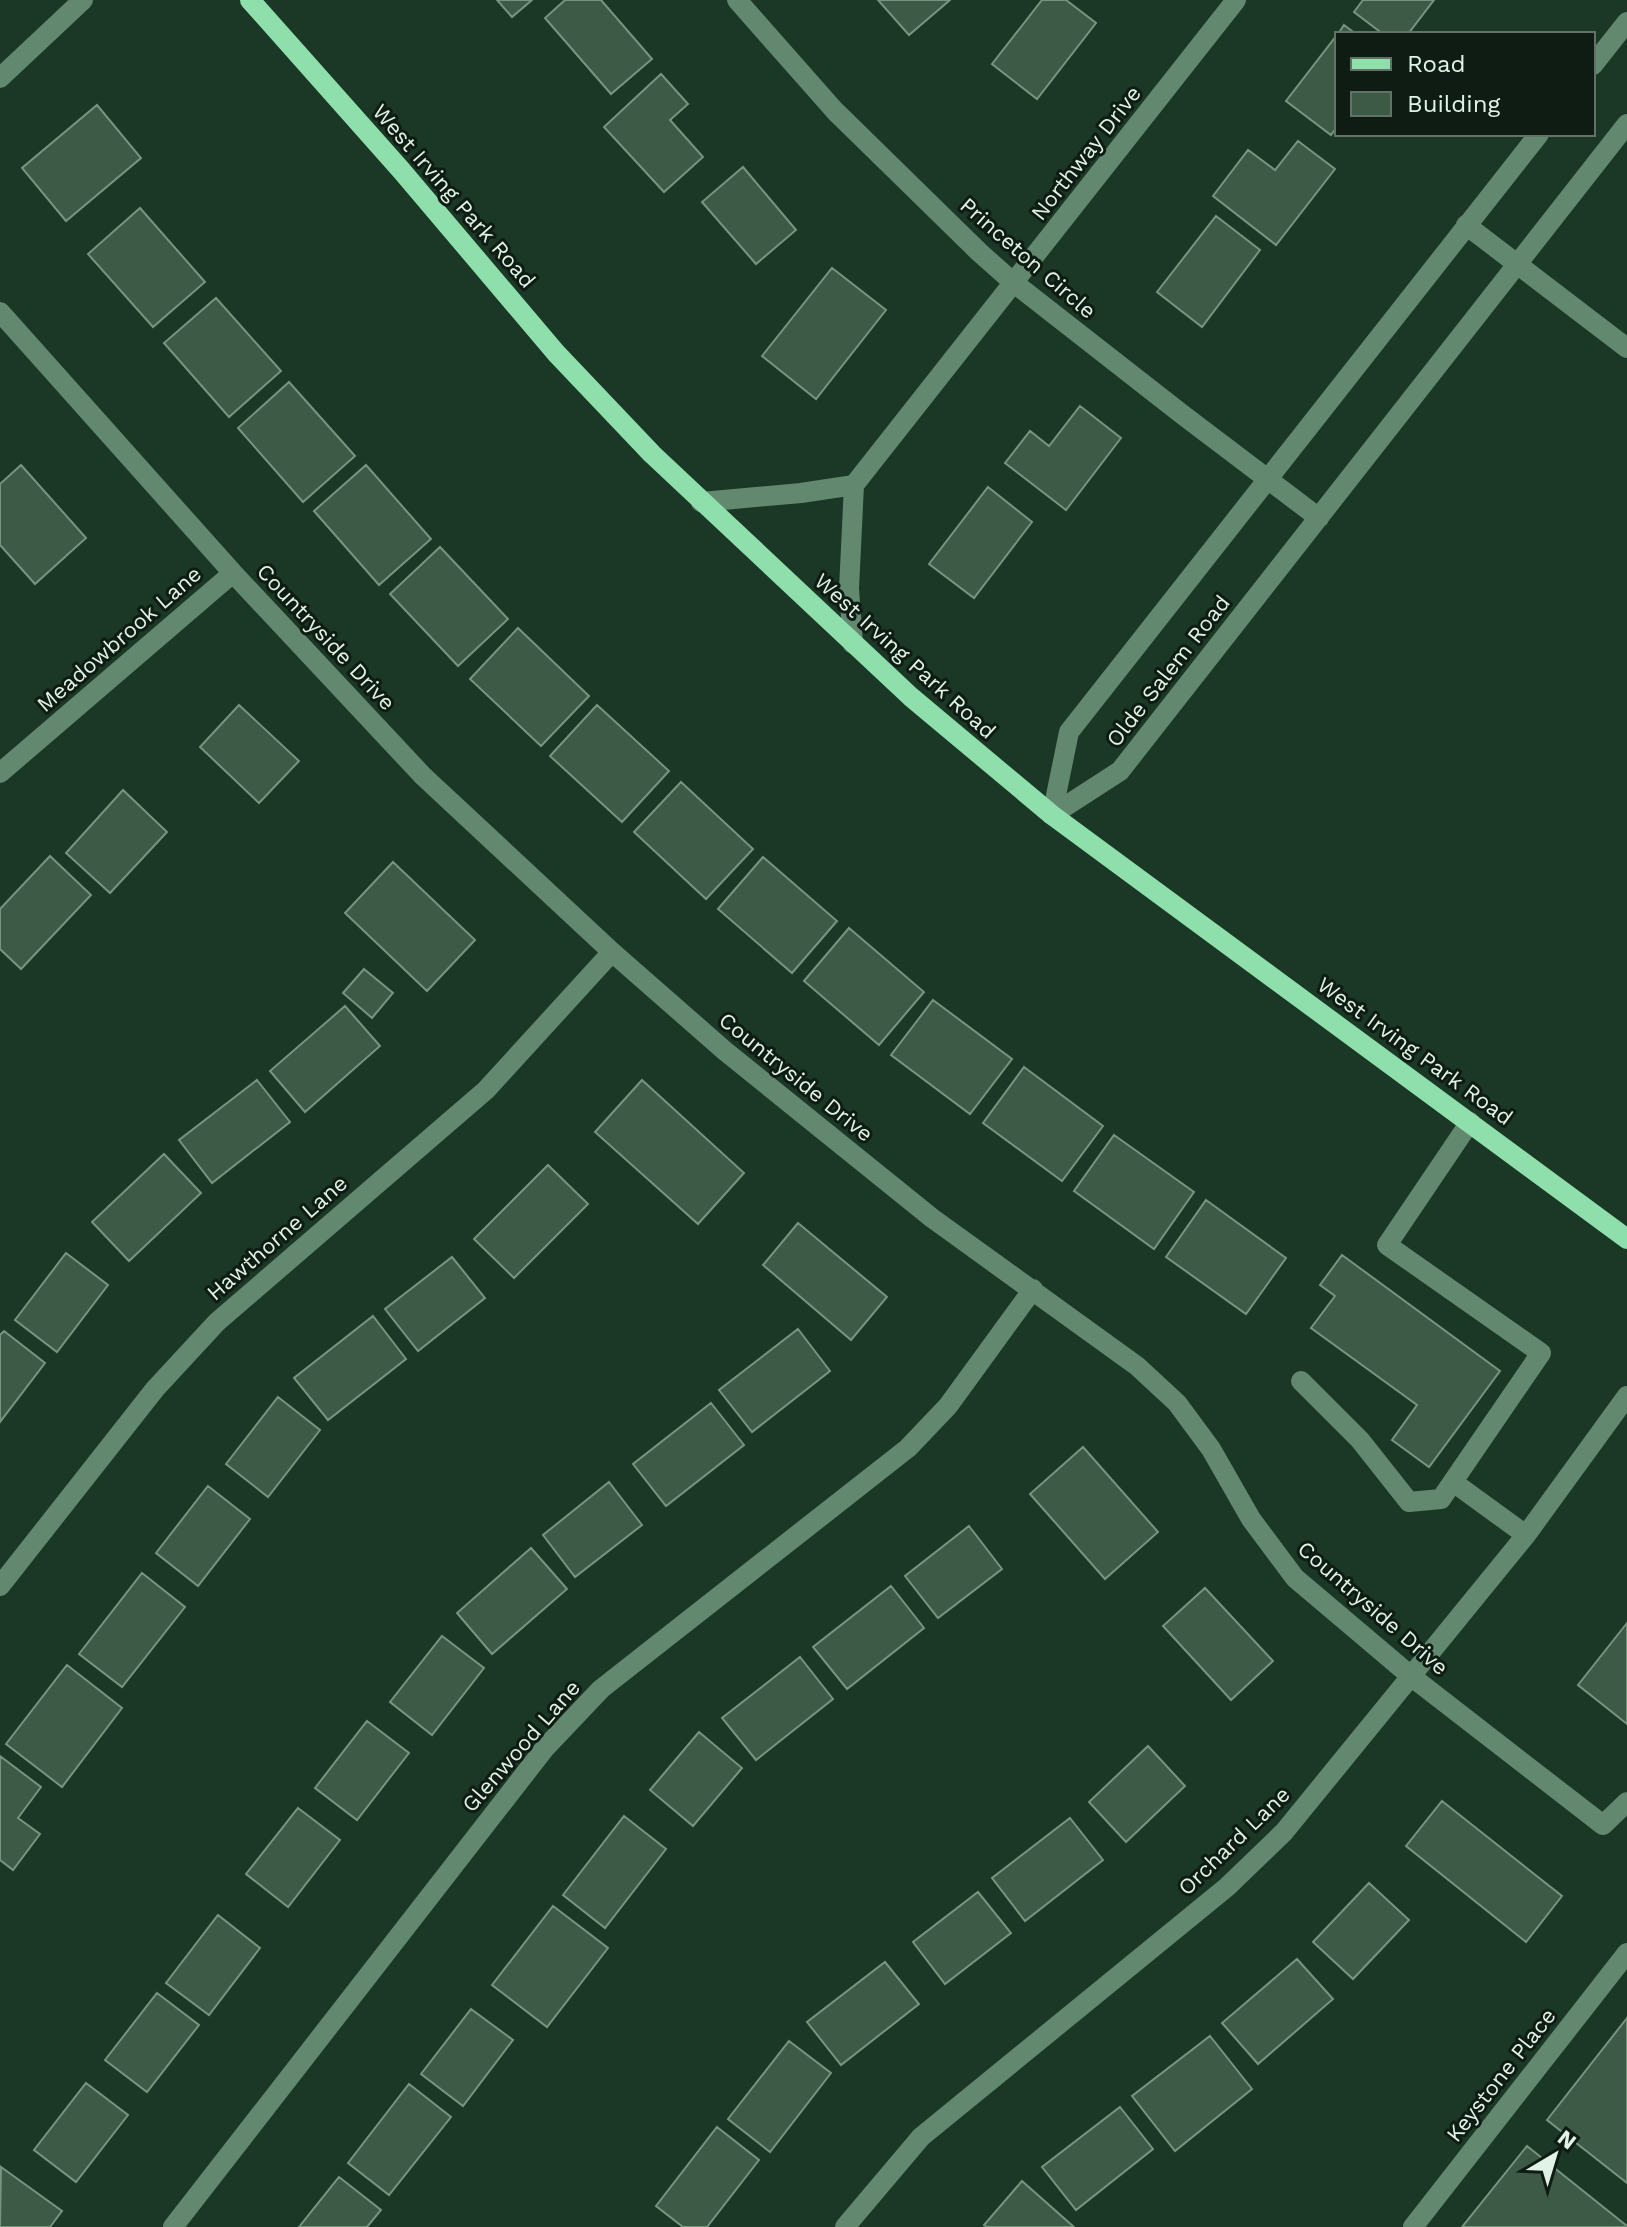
<svg xmlns="http://www.w3.org/2000/svg" width="1627" height="2227" viewBox="0 0 1627 2227" font-family="'Work Sans',sans-serif">
  <style>
    .building { fill: #3c5a46; stroke: #75957f; stroke-width: 2 }
    .lines { fill: none; stroke-linecap: round; stroke-linejoin: round }
    .minor { stroke: #62886f; stroke-width: 20 }
    .major { stroke: #8fdfac; stroke-width: 20 }
    .labels { text-anchor: middle; dominant-baseline: central; stroke-width: 6; stroke-linejoin: round; paint-order: stroke }
    .street-label { font-size: 22px; fill: #e1f3e6; stroke: #0f1c13 }
  </style>
  <rect width="100%" height="100%" fill="#1a3825"/>
  <path class="building" d="M497,0H532L512,17Z
    M565,0H601L652,59L611,94L545,18Z
    M878,0H950L909,35Z
    M1042,0H1066L1096,23L1037,99L992,64Z
    M1363,0H1434L1408,34H1383L1354,12Z
    M1344,25L1356,34H1338Z
    M1337,35V127L1331,135L1286,101Z
    M661,74L688,104L670,120L703,157L664,192L604,127Z
    M97,105L141,158L66,221L22,168Z
    M1298,141L1335,169L1276,245L1213,196L1248,150L1275,170Z
    M743,167L796,230L756,264L702,202Z
    M140,208L205,282L153,327L88,254Z
    M1216,216L1260,250L1202,327L1157,292Z
    M832,268L886,310L816,399L762,356Z
    M216,298L281,371L229,417L164,343Z
    M289,382L355,456L303,502L238,428Z
    M1080,406L1121,438L1066,510L1005,463L1030,431L1049,446Z
    M21,465L86,538L35,584L0,545V484Z
    M366,465L431,539L379,585L314,511Z
    M988,487L1032,522L974,598L929,564Z
    M440,547L508,619L458,666L390,594Z
    M518,628L589,696L541,746L470,679Z
    M239,705L299,761L259,803L200,747Z
    M597,705L669,771L622,822L550,756Z
    M681,782L753,849L706,899L634,832Z
    M123,790L167,832L110,893L66,853Z
    M50,856L91,895L21,969L0,949V909Z
    M763,857L837,921L792,973L718,909Z
    M393,862L475,940L427,991L345,913Z
    M849,928L924,992L879,1045L804,981Z
    M364,969L393,993L372,1018L343,993Z
    M933,1000L1012,1059L970,1114L891,1055Z
    M345,1006L380,1046L305,1112L270,1071Z
    M1024,1067L1103,1126L1062,1181L983,1123Z
    M257,1080L290,1122L212,1183L179,1140Z
    M642,1080L744,1173L698,1224L595,1132Z
    M1114,1135L1194,1192L1154,1249L1074,1191Z
    M164,1154L201,1193L129,1261L92,1222Z
    M548,1165L588,1204L514,1278L474,1239Z
    M1206,1200L1286,1258L1246,1314L1166,1257Z
    M798,1223L887,1297L851,1340L763,1265Z
    M66,1253L108,1285L57,1352L15,1320Z
    M1342,1255L1500,1371L1429,1467L1392,1440L1417,1405L1311,1328L1335,1296L1320,1285Z
    M452,1257L485,1298L418,1351L385,1309Z
    M373,1316L406,1359L328,1420L294,1378Z
    M798,1329L830,1371L752,1432L719,1390Z
    M4,1331L45,1363L0,1422V1335Z
    M278,1397L320,1430L268,1497L226,1464Z
    M711,1403L744,1445L666,1506L633,1464Z
    M1083,1447L1158,1532L1105,1579L1030,1494Z
    M609,1482L642,1525L575,1577L543,1535Z
    M208,1486L250,1519L198,1586L156,1553Z
    M969,1526L1002,1569L938,1618L905,1576Z
    M531,1548L567,1589L492,1654L457,1613Z
    M142,1573L185,1607L122,1687L79,1654Z
    M891,1586L924,1628L847,1689L813,1647Z
    M1205,1588L1273,1661L1231,1700L1163,1626Z
    M1627,1623V1724L1578,1685Z
    M442,1636L484,1668L432,1735L390,1702Z
    M800,1657L833,1699L756,1760L722,1718Z
    M67,1665L122,1708L62,1787L6,1744Z
    M367,1721L409,1753L357,1820L315,1788Z
    M699,1732L742,1768L693,1826L650,1790Z
    M1148,1746L1185,1786L1126,1842L1089,1802Z
    M0,1756L41,1787L18,1818L40,1834L13,1870L0,1860Z
    M1442,1801L1562,1896L1526,1942L1406,1846Z
    M298,1808L340,1840L288,1907L246,1874Z
    M624,1816L666,1849L605,1928L563,1895Z
    M1070,1818L1103,1860L1025,1921L992,1878Z
    M1369,1883L1409,1920L1353,1979L1313,1942Z
    M978,1892L1011,1933L945,1984L913,1942Z
    M553,1906L608,1948L547,2027L492,1985Z
    M218,1915L260,1948L209,2015L166,1983Z
    M1297,1959L1333,1999L1258,2064L1222,2023Z
    M885,1962L919,2004L841,2065L807,2022Z
    M157,1993L199,2025L147,2092L105,2060Z
    M471,2009L513,2040L463,2106L421,2074Z
    M1627,2018V2183L1547,2120Z
    M1210,2036L1252,2089L1175,2151L1132,2096Z
    M789,2041L831,2073L770,2152L728,2119Z
    M86,2083L128,2115L76,2182L34,2150Z
    M409,2084L451,2117L389,2195L348,2163Z
    M1120,2107L1153,2149L1076,2210L1042,2167Z
    M717,2127L759,2160L707,2227H683L656,2206Z
    M1527,2146L1627,2226L1626,2227H1462Z
    M1,2167L62,2211L50,2227H0Z
    M339,2177L381,2210L367,2227H299Z
    M1022,2181L1074,2227H987L984,2225Z"/>
  <g class="lines">
    <path class="minor" d="M737,0L835,111L979,252L1014,283L1183,415L1319,518
      M1593,65L1627,22
      M0,78L83,0
      M1466,225L1627,348
      M0,312L233,573L423,776L612,952L725,1051L932,1218L1137,1366L1177,1403L1211,1449L1251,1519L1295,1578L1412,1677L1603,1825L1627,1802
      M701,502L801,493L854,485
      M853,644L849,589L854,485L1236,0
      M0,773L233,573
      M1052,815L1120,771L1627,124
      M1052,815L1069,732L1539,134
      M1301,1381L1360,1440L1409,1502L1441,1499L1541,1353L1387,1245L1470,1122
      M1453,1482L1526,1535
      M0,1586L155,1389L217,1322L486,1090L612,952
      M173,2227L545,1748L601,1689L908,1448L948,1406L1033,1289
      M845,2227L921,2137L1227,1887L1284,1832L1526,1535L1627,1396
      M1413,2227L1627,1953"/>
    <path class="major" d="M250,0L401,170L556,353L652,454L911,697L1052,815L1627,1239"/>
  </g>
  <g class="labels">
    <g class="street-label">
      <text transform="translate(1086 153) rotate(-52)">Northway Drive</text>
      <text transform="translate(454 196) rotate(49)">West Irving Park Road</text>
      <text transform="translate(1028 258) rotate(41)">Princeton Circle</text>
      <text transform="translate(326 637) rotate(47)">Countryside Drive</text>
      <text transform="translate(119 639) rotate(-41)">Meadowbrook Lane</text>
      <text transform="translate(905 656) rotate(42)">West Irving Park Road</text>
      <text transform="translate(1168 671) rotate(-52)">Olde Salem Road</text>
      <text transform="translate(1415 1051) rotate(36)">West Irving Park Road</text>
      <text transform="translate(796 1077) rotate(39)">Countryside Drive</text>
      <text transform="translate(277 1238) rotate(-41)">Hawthorne Lane</text>
      <text transform="translate(1373 1608) rotate(41)">Countryside Drive</text>
      <text transform="translate(521 1746) rotate(-49)">Glenwood Lane</text>
      <text transform="translate(1234 1841) rotate(-44)">Orchard Lane</text>
      <text transform="translate(1501 2075) rotate(-52)">Keystone Place</text>
    </g>
  </g>
  <rect x="1335" y="32" width="260" height="104" fill="#0f1c13" stroke="#637267" stroke-width="2"/>
  <rect x="1351" y="58" width="40" height="12" fill="#8fdfac" stroke="#637267" stroke-width="2"/>
  <text x="1407" y="72" font-size="24" fill="#e1f3e6">Road</text>
  <rect x="1351" y="92" width="40" height="24" fill="#3c5a46" stroke="#637267" stroke-width="2"/>
  <text x="1407" y="112" font-size="24" fill="#e1f3e6">Building</text>
  <g transform="translate(1555 2155) rotate(38)" stroke="#0f1c13" stroke-width="6" paint-order="stroke">
  <path d="M0-6L14 30L0 20L-14 30Z" fill="#e1f3e6"/>
  <text y="-12" font-size="22" font-weight="bold" text-anchor="middle" fill="#e1f3e6">N</text>
  </g>
</svg>
